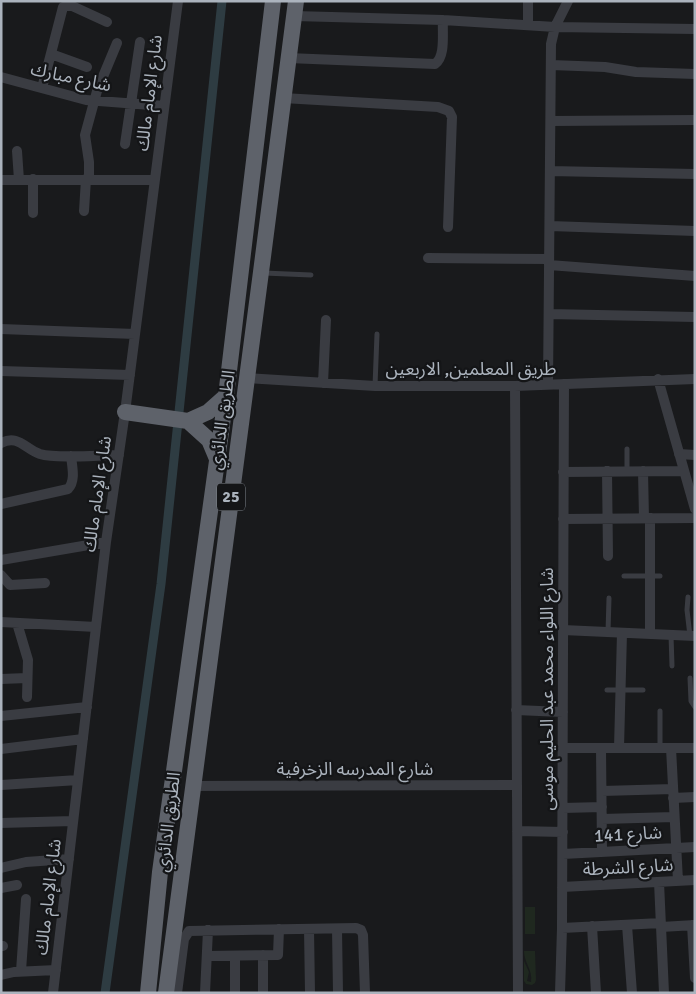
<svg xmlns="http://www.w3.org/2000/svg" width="696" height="994" viewBox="0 0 696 994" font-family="Signika,'Noto Sans Arabic',sans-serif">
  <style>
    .green { fill: #1f281f }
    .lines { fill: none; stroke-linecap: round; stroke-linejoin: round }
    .canal { stroke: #2e3c42; stroke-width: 9 }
    .service { stroke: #3a3c42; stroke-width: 5 }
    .minor { stroke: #3a3c42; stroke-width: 10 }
    .trunk { stroke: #5e626a; stroke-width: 16 }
    .labels { text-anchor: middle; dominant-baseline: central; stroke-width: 4.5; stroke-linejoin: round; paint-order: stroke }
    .shield { fill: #141517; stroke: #7e848b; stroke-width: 1 }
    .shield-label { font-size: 16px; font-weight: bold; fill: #abb3bd }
    .street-label { font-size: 18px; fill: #abb3bd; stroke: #141517 }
  </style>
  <rect width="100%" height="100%" fill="#191a1c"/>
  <path class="green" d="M525,907H535V934H525Z
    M524,951H535L536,980L535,983L532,985L526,984L524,981V961L529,972L527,981L531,982C533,970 524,963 524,951Z"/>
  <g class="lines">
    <path class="canal" d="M105,993L161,584L222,1"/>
    <path class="service" d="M264,273L311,275
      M375,386L377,334
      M627,449V471
      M624,576H660
      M688,597L687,610L690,636
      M608,632L609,598
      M671,635L672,666
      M690,678L691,701L695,707
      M607,690H643
      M660,711V748"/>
    <path class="minor" d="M528,1V25
      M294,16L443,20L555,27L695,29
      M51,54L87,67
      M288,58L435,64C446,56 442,33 443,20
      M551,65L605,67L636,72L695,74
      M1,77L86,100L164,106
      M42,88L63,7L70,5L107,22
      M283,98L438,107L449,111L452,117L448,227
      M551,121L695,120
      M125,144L140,42
      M17,151L19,180
      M550,171L695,174
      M33,179V213
      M89,179V162L85,135L97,91L117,43
      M1,180H155
      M84,211L86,179
      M550,226L695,231
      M428,258L549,259
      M549,265L695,276
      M549,314L695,317
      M1,329L135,334
      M1,371L130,375
      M247,378L375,386H515L695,379
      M658,379L695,509
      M323,383L326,320
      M548,385L551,44L555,27L568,1
      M515,386L518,993
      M1,443C18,434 25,449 40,454C57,459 99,455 119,455
      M679,454L695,455
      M607,471L608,556
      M643,471L644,518
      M563,472L684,471
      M1,504L68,489C76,481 72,466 71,456
      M563,519L695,518
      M1,560L106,542
      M1,575L10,585L45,583
      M1,622L96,627
      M17,623L28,660L27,697
      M563,630L695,636
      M650,634V518
      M1,679L27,678
      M516,710L563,712
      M1,716L87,707
      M563,748H695
      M601,748L602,852
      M619,748L622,633
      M671,748L678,881
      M1,749L83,739
      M1,785L78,780
      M193,786L517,785
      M602,791L673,789
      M673,798L695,797
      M563,808L602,807
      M602,819L674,817
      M1,823L73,821
      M517,831L563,832
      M563,854L695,847
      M1,868L26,862L69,859
      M659,882L664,993
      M562,887L695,880
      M1,888L17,885
      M627,925L632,993
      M692,925L695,978
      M592,926L596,993
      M661,927L695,925
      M562,928L661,923
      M309,929L310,993
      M337,929L338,993
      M1,946H3
      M263,955V993
      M207,956L278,955L279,929
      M235,956V993
      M21,971L26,899
      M1,975L14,972L56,970
      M53,993L106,542L125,412L178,1
      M177,993L184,939L189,931L356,928L361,930L363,935L365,993
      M205,993L208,930
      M560,993L562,928L564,384"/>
    <path class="trunk" d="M125,412L188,421L209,440L217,459
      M188,421L208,412L226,396
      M148,993L160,872L226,396L273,1
      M166,993L261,272L296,1"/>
  </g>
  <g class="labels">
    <rect class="shield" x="217" y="483.5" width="28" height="27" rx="4"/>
    <g class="shield-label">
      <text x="231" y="497">25</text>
    </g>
    <g class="street-label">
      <text transform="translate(71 77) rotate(12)">شارع مبارك</text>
      <text transform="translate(149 93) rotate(-83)">شارع الإمام مالك</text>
      <text x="471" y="369">طريق المعلمين, الاربعين</text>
      <text transform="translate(222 420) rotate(-82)">الطريق الدائري</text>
      <text transform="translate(97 494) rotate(-82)">شارع الإمام مالك</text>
      <text transform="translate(547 689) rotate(-90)">شارع اللواء محمد عبد الحليم موسى</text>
      <text x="355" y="769">شارع المدرسه الزخرفية</text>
      <text transform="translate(168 822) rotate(-83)">الطريق الدائري</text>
      <text transform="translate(628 834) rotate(-3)">شارع 141</text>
      <text transform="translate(628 867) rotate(-3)">شارع الشرطة</text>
      <text transform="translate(48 897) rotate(-83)">شارع الإمام مالك</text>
    </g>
  </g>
  <rect width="696" height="994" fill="none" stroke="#abb3bd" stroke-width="5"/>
</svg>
